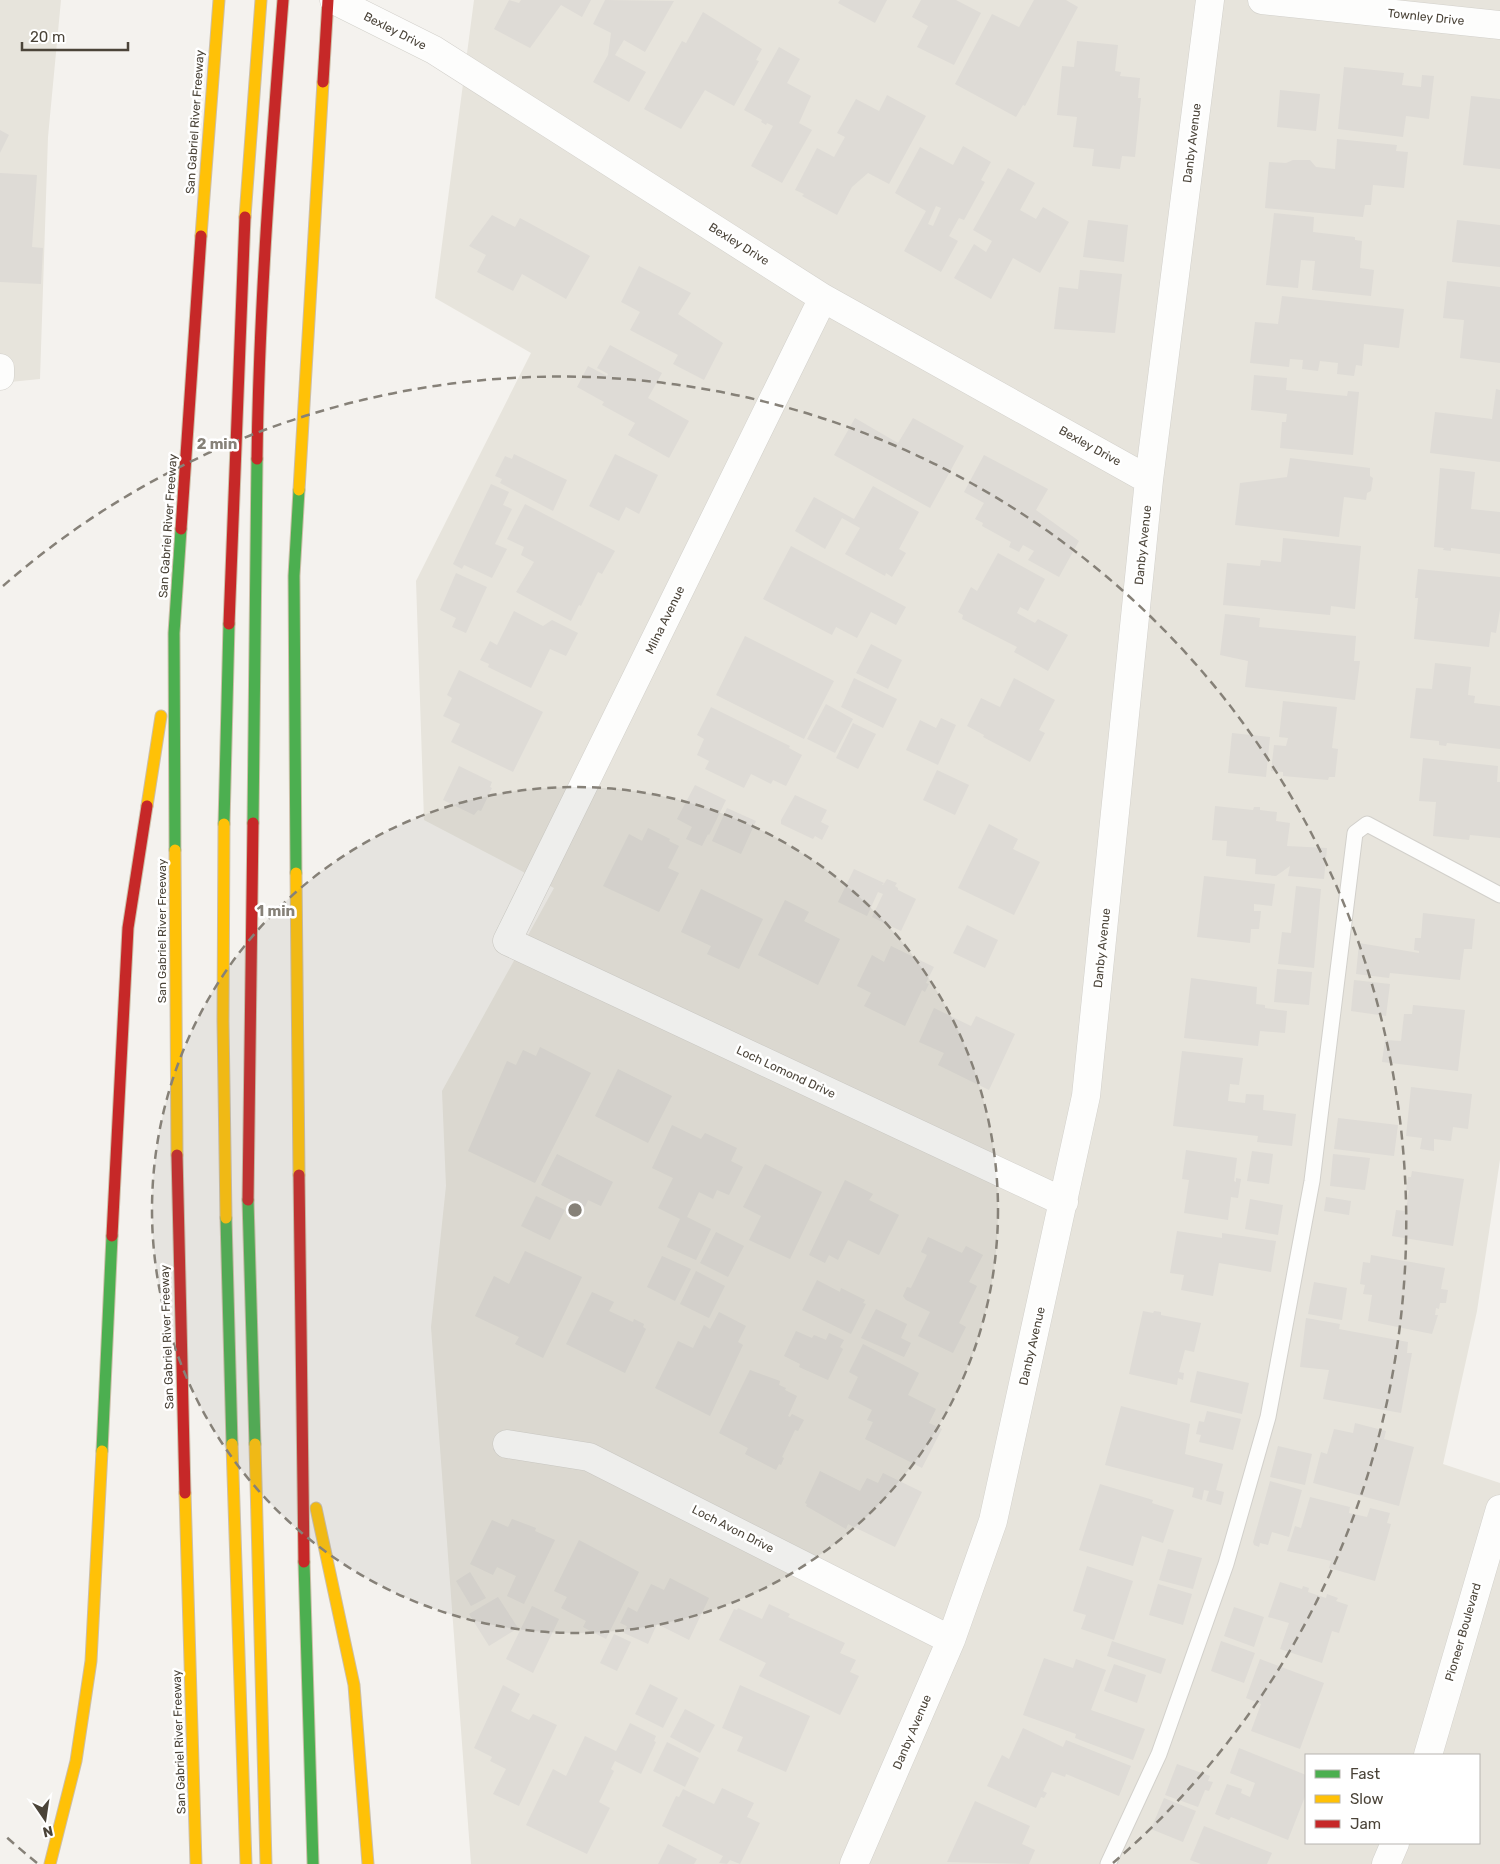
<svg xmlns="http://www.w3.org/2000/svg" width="1500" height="1864" viewBox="0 0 1500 1864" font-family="Rubik,sans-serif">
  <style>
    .residential { fill: #e7e4dc; fill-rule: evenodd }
    .building { fill: #dedbd6; fill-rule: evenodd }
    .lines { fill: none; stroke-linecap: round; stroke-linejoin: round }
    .lane-casing { stroke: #d2d0cb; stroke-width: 17 }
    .street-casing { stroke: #d2d0cb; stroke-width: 29 }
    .fast-casing { stroke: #ccbfa9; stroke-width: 13 }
    .slow-casing { stroke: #ccbfa9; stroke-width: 13 }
    .jam-casing { stroke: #ccbfa9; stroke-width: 13 }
    .lane { stroke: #fdfdfc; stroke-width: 15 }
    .street { stroke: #fdfdfc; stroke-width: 28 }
    .fast { stroke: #4caf50; stroke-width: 11 }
    .slow { stroke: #ffc107; stroke-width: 11 }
    .jam { stroke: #c62828; stroke-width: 11 }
    .ring { fill: none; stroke: #868178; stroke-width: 2.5; stroke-dasharray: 9 6 }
    .labels { text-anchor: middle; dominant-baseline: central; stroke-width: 5; stroke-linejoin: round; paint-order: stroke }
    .street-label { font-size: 12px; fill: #4b4439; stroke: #fff }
    .centre { fill: #868178; stroke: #fff; stroke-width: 2.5 }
    .ring-label { font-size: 15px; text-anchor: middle; font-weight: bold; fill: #868178; stroke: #fff; stroke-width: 5; stroke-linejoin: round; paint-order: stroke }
  </style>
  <rect width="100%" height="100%" fill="#f4f2ee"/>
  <path class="residential" d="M0,0H61L48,137L40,379L0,383Z
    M474,0H1500V1160L1477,1311L1443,1464L1500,1483V1864H471L431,1327L446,1186L442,1091L554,888L424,820L416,581L531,353L435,298ZM1306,1755H1479V1843H1306Z"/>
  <path class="building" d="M509,0L519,3L521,0H591L582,17L561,5L530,48L494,29Z
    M605,0L674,1L645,52L624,40L615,55L646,72L629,102L593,82L608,55L611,33L593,24Z
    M840,0H887L875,23L838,3Z
    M921,0H956L981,13L954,65L917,47L928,26L912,17Z
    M1034,0H1066L1078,7L1025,106L1023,105L1016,117L955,84L992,14L1019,27Z
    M703,12L762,49L756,60L759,61L734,106L705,90L681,129L644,109L682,41L686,43Z
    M1077,41L1118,45L1115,71L1121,72L1120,76L1140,78L1138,98H1141L1135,157L1122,156L1120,169L1092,166L1094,149L1073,147L1077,117L1057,115L1062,66L1074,67Z
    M779,47L800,59L787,83L811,96L799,123L812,130L782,183L751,166L773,126L767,123L766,125L761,122L762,120L744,110Z
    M1344,67L1404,73L1402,85L1421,87L1422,75L1434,76L1429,119L1406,116L1403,137L1338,129Z
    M1280,90L1320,94L1316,131L1277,127Z
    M887,95L926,116L889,184L868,173L852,187L837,215L802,196L804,194L795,190L817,148L834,157L845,137L837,133L856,99L879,111Z
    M1471,96L1500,99V169L1463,165Z
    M0,130L9,135L0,153Z
    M1337,139L1397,145L1396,151L1408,152L1404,188L1373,185L1371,205H1365L1363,217L1265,208L1269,162L1286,163L1293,160H1310L1316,167L1335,169Z
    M963,146L991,162L981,180L985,182L964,220L959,218L949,236L958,241L941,272L904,251L926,211L895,193L920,147L953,165ZM936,206L941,208L933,226L928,224Z
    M1008,168L1035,183L1020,210L1036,219L1043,207L1069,222L1040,273L1013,258L991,299L954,278L974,244L986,252L992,241L973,230Z
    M0,173L37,175L32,247L43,248L41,284L0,282Z
    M1274,213L1314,217L1313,232L1355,237V240L1362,241L1360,268L1374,270L1371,296L1312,290L1315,261L1301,260L1298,288L1266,285Z
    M492,215L515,227L520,218L590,256L566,299L522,274L513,291L477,272L486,255L469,246Z
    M1088,220L1128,225L1124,262L1083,257Z
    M1457,220L1500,225V267L1452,262Z
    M639,266L691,293L678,314L723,343L704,380L673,364L678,355L630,330L640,312L621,302Z
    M1080,270L1122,274L1115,333L1054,329L1059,287L1078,289Z
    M1447,281L1500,287V363L1460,358L1464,320L1443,318Z
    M1282,296L1404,309L1399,348L1364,344L1362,366L1356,365L1354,376L1337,374L1338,363L1320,361L1318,371L1302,369L1303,360L1290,359L1289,367L1250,363L1255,322L1278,324Z
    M610,345L662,373L648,398L689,421L669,458L628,435L635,423L602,405L604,402L577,387L588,366L607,376L608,374L597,368Z
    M1254,375L1287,378L1286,390L1347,396L1348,391L1359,392L1353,455L1280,448L1282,422H1286L1287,414L1251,410Z
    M1496,389L1500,390V462L1430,453L1435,412L1492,419Z
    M855,418L898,443L913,418L964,446L930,508L834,455Z
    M514,454L567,480L553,511L500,483L502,479L495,476L505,456L512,459Z
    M615,454L658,475L639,514L626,507L619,521L589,506Z
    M984,455L1048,489L1036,510L1079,541L1059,577L1028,560L1034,551L1023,545L1019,552L1009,547L1011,542L982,526L983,523L975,519L984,503L964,492Z
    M1290,458L1370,468V476L1373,478L1371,491L1367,493L1366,500L1344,497L1339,537L1235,525L1240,483L1287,477Z
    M1440,468L1475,472L1471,509L1500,512V554L1451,548V551L1443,550L1444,548L1434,547Z
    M491,484L509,492L503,505L512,509L495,544L507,549L492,578L464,565L462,569L453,564Z
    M873,486L919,512L899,549L906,553L892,577L886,573L885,576L845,554L860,528L842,518L825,549L795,531L814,497L854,519Z
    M525,504L615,551L602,574L598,572L581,606L579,605L571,621L516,592L534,562L521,555L524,547L507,539Z
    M1283,538L1361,546L1355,609L1331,606L1330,615L1223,605L1227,563L1260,566L1261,560L1281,562Z
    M791,546L906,607L896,625L871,612L857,638L836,627L832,635L763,599Z
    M998,553L1045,579L1028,611L1020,607L1017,613L1035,623L1038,619L1068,635L1048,671L1014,652L1017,647L962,619L963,615L958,612L971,587L977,591Z
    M1418,569L1500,577V610L1496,633L1491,632L1489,647L1414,639L1418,598H1415Z
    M456,573L487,587L466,633L452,627L456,618L440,610Z
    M514,611L543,626L552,620L578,633L566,656L550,649L531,688L488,667L489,664L480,660L490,641L497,645Z
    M1225,614L1260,618L1259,627L1356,636L1354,661H1360L1355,700L1245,687L1248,661L1220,655Z
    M745,636L834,681L804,739L716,695Z
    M871,644L902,660L888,689L856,673Z
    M1435,663L1471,667L1468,695L1475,696L1474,703L1500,706V749L1447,743L1446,746L1439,745V741L1410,738L1416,688L1432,689Z
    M459,670L543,712L513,772L451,742L460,724L443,716L452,698L447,695Z
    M854,678L897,699L883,728L841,707Z
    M1014,678L1055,700L1039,730L1045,733L1030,762L983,737L984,735L967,726L981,698L1000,707Z
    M1283,701L1337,707L1332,748L1338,749L1335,777H1329L1328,780L1283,776V772L1271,771L1274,745L1286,746L1288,738L1279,737Z
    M826,704L853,719L835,753L807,739Z
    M711,707L790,746L789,748L802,755L786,786L773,780L771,784L751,774L744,788L705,769L709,761L697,755L704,739L697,735Z
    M941,718L956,725L938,765L906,750L920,720L936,728Z
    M853,723L876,734L858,769L836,758Z
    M1232,733L1270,737L1266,777L1228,773Z
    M1423,758L1498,766L1497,782H1500V838L1470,835L1469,840L1433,836L1436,802L1419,801Z
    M459,766L492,782L490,787L492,788L481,811L478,810L474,815L443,800Z
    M937,770L969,785L955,815L923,800Z
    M695,785L726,800L709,835L708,834L702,846L686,839L692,827L677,819Z
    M795,795L827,810L821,822L829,826L822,840L815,836L813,839L781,824V820Z
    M1215,806L1253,810L1254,807H1260V810L1277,812L1276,821L1290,823L1287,846L1327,848L1324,879L1288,876L1290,866L1276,876L1255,874L1256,859L1226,856L1227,841L1212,840Z
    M727,808L756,821L741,854L712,841Z
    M989,824L1018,839L1013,849L1040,862L1014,915L958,888Z
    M648,828L670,839L669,841L679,846L668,868L679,873L659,912L603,886L629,834L642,841Z
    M854,869L884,883L882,885H883L887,879L897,883L895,886L898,888V890L916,899L901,931L872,917L883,894L878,892L867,916L838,902Z
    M1204,876L1275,884L1272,906L1254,904V911H1261L1259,929H1251L1250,943L1197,937Z
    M1296,886L1321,889L1314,968L1278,964L1282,932L1291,933Z
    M701,889L763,919L739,969L707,954L711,946L681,932Z
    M785,900L809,912L804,921L840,939L818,985L758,955Z
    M1423,913L1475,919L1472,949H1464L1460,980L1390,973L1389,978L1356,974L1359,943L1419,953V951L1414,950L1415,938H1421Z
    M967,925L998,940L985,968L953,953Z
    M891,946L934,967L926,983L929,984L925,992L922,990L905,1026L864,1006L871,993L857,986L872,955L884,962Z
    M1277,969L1312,972L1309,1005L1274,1002Z
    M1191,978L1257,987L1256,1004L1265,1005V1008L1287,1011L1285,1033L1260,1031L1258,1046L1184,1038Z
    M1354,980L1390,984L1386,1016L1351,1011Z
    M1413,1005L1465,1010L1458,1071L1382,1062L1385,1040L1401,1041L1404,1014H1412Z
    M934,1008L971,1026L976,1016L1015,1034L989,1090L938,1065L944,1053L919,1042Z
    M540,1047L591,1073L535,1183L468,1151L507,1061L516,1065L523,1050L536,1056Z
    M1182,1051L1243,1058L1239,1085L1230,1084L1228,1101L1245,1103L1246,1094L1264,1095L1263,1110L1296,1114L1292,1146L1257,1142L1258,1136L1173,1126Z
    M618,1069L672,1096L648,1143L595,1116Z
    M1411,1087L1472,1094L1468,1129L1453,1127L1451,1141L1434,1139V1151L1420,1149L1422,1138L1406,1136Z
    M1338,1118L1398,1125L1394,1156L1334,1149Z
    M672,1125L701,1139L705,1133L737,1148L731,1161L743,1167L729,1195L717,1190L713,1199L699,1192L687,1217L711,1229L696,1260L667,1247L680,1219L658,1208L673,1178L652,1168Z
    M1186,1150L1237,1158L1234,1181L1236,1182V1178L1241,1179L1238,1198L1231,1197L1228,1220L1184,1213L1189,1180L1182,1179Z
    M1252,1151L1273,1154L1269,1184L1247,1181Z
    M557,1154L613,1182L601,1206L588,1200L585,1207L541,1185Z
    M1333,1154L1370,1158L1365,1190L1330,1186Z
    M765,1164L822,1192L790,1259L749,1240L761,1216L743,1207Z
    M1412,1171L1464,1179L1453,1246L1392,1236L1396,1210L1406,1211L1409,1190H1406L1408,1177H1411Z
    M845,1180L873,1194L869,1200L899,1215L879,1255L848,1240L838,1260L829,1255L825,1263L809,1255Z
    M536,1196L565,1210L550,1240L521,1226Z
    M1326,1197L1351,1201L1349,1215L1324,1211Z
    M1250,1199L1283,1205L1278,1235L1245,1229Z
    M1177,1231L1222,1238V1233L1276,1241L1271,1272L1219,1263L1213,1296L1181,1290L1184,1275L1170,1273Z
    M716,1232L744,1246L728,1277L700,1263Z
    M928,1237L962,1253L966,1246L983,1255L969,1282L977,1286L959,1323L966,1327L953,1353L918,1336L930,1312L906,1300L903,1296L907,1287L911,1288L927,1255L921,1252Z
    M525,1251L582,1277L543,1358L515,1344L519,1337L475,1316L494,1276L509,1284Z
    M1371,1255L1445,1268L1441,1289L1448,1290L1446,1303H1440L1439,1309L1436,1308L1435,1315H1438L1432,1334L1368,1321L1372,1295L1363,1294L1365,1285L1360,1284L1363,1262L1370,1263Z
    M662,1256L691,1269L675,1301L647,1287Z
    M696,1271L725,1286L709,1318L680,1304Z
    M817,1280L840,1292L841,1288L865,1300L863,1303L866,1304L851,1334L802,1310Z
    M1314,1282L1347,1288L1342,1320L1308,1314Z
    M592,1292L614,1302L609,1311L633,1322L634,1319L644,1324L643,1327L646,1329L625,1373L566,1344Z
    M876,1309L907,1324L901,1338L911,1343L904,1357L861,1338Z
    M1143,1311L1153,1313L1154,1311L1161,1312V1315L1201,1323L1194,1352L1185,1350L1179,1372L1184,1373L1183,1380L1178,1378L1177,1385L1129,1374Z
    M719,1312L746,1326L738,1342L743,1345L710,1416L655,1388L678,1341L693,1348L704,1325L710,1329Z
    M1306,1318L1340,1324L1339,1329L1408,1342L1407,1353H1412L1401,1413L1323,1399L1329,1370L1300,1367Z
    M796,1331L812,1338L814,1335L826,1340L829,1333L844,1340L840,1347L843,1349L828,1380L799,1367L800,1364L784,1356Z
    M863,1344L919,1373L908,1395L936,1409L929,1423L942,1429L922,1468L865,1439L873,1422L867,1420L872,1410L848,1398L858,1377L849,1372Z
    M750,1370L780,1381L779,1385L786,1388L785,1390L797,1396L788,1416L790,1417L792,1414L804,1420L798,1431L795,1430L782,1457L784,1458L781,1465L779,1464L776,1470L745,1454L748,1448L719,1433Z
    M1197,1371L1249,1383L1242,1414L1190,1402Z
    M1121,1406L1190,1424L1185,1454L1223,1464L1216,1490L1224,1492L1221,1505L1206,1501L1209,1491L1204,1490L1202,1500L1192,1497L1194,1488L1105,1465Z
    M1207,1411L1241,1419L1233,1450L1199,1442L1201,1435L1196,1434L1199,1421L1204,1422Z
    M1355,1423L1386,1431L1384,1439L1414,1447L1399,1506L1313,1483L1321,1452L1327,1454L1334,1429L1353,1433Z
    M1278,1446L1312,1454L1305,1485L1270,1477Z
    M820,1471L860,1491L867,1478L878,1483L883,1473L922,1492L895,1547L848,1524L846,1529L806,1506L807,1504L805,1503Z
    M1270,1481L1302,1490L1289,1537L1272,1532L1268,1545L1260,1543L1259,1547L1254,1545L1253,1542Z
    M1100,1484L1153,1500L1152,1503L1174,1510L1163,1543L1142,1536L1133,1566L1079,1550Z
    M1310,1497L1350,1507L1349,1513L1367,1517L1370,1508L1390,1513L1387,1523L1391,1524L1375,1581L1329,1568L1331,1561L1287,1551L1295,1526L1301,1528Z
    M512,1519L536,1528L535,1531L555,1540L524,1604L507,1596L516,1576L497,1567L493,1575L470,1564L492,1520L508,1527Z
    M579,1540L639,1572L606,1639L583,1627L586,1621L561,1608L567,1597L554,1591Z
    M1168,1549L1202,1558L1193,1589L1159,1580Z
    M1087,1566L1133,1581L1114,1640L1081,1629L1086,1615L1073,1611Z
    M470,1572L486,1598L471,1606L456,1581Z
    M670,1578L709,1598L689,1640L657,1624L648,1644L624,1633L627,1626L620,1623L628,1607L637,1612L651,1584L664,1590Z
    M1280,1582L1302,1589L1303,1586L1309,1588L1308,1592L1326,1598L1327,1594L1338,1598L1336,1601L1348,1605L1339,1633L1332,1631L1322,1663L1280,1649L1289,1623L1268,1617Z
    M1158,1584L1192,1594L1183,1625L1149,1615Z
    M498,1597L518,1628L489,1646L469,1614Z
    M769,1604L790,1614L788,1617L845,1643L840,1653L856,1660L850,1672L859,1676L840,1715L759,1676L766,1663L719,1640L734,1609L737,1610L738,1608L762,1619Z
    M532,1606L559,1619L533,1673L506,1659Z
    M1234,1607L1264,1617L1254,1647L1224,1636Z
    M614,1634L631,1642L617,1671L600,1663Z
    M1112,1641L1166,1659L1161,1674L1107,1656Z
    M1221,1641L1255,1653L1244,1683L1211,1671Z
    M1044,1658L1073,1668L1076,1659L1106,1670L1091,1710L1145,1729L1133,1760L1075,1738L1076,1734L1023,1715Z
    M1260,1659L1324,1683L1300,1749L1251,1731L1261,1704L1246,1698Z
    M1114,1664L1146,1675L1137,1703L1104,1691Z
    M650,1684L678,1698L663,1728L635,1714Z
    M503,1685L520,1694L511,1711L529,1720L533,1714L557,1725L519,1806L493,1794L506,1769L490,1761L492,1757L474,1748Z
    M740,1685L810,1716L786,1772L737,1751L743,1737L722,1728Z
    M685,1709L715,1725L700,1753L670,1737Z
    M630,1723L656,1736L654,1741L656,1742L641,1774L615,1761L611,1769L614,1771L599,1802L610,1808L587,1854L526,1825L553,1769L566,1776L585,1736L616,1751Z
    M1023,1728L1063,1747L1066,1740L1131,1766L1119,1796L1066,1774L1065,1777L1052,1772L1043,1791L1047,1793L1044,1798L1041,1797L1036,1808L987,1786L1002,1755L1009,1759Z
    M667,1742L699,1758L685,1787L653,1771Z
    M1239,1748L1306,1775V1794L1288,1840L1231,1817L1229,1820L1215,1814L1227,1784L1242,1789L1241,1793L1250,1797L1255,1783L1230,1773Z
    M1177,1764L1210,1776L1208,1781L1213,1782L1209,1791L1205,1790L1198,1807L1165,1795Z
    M722,1788L754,1803L747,1817L760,1823L740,1864L730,1860L727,1864L719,1863L723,1856L662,1826L676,1796L679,1797L683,1789L714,1804Z
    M1164,1798L1196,1811L1183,1842L1151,1829Z
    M975,1801L1030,1826L1022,1844L1035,1850L1029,1864L947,1862Z
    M1204,1826L1272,1853L1267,1864H1201L1190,1860Z
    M668,1844L697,1859L694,1864H658Z"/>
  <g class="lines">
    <g class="lane-casing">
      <path id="lane" d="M1108,1864L1159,1754L1226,1564L1268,1417L1312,1181L1355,833L1367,824L1500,895"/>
    </g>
    <g class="street-casing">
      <path id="street" d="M334,0L434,50L823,298L1149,480
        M1262,0L1500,25
        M823,298L507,941L1064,1202
        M0,368V376
        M507,1444L589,1457L951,1640
        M1428,1755L1500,1509
        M854,1864L951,1640L993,1521L1086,1096L1149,480L1210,0
        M1386,1864L1395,1843"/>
    </g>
    <g class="fast-casing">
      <path id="fast" d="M253,823L257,459
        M224,824L229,624
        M175,850L174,633L181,529
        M296,873L294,576L299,490
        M248,1200L255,1444
        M226,1218L232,1444
        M102,1451L112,1236
        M304,1562L313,1864"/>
    </g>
    <g class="slow-casing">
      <path id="slow" d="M245,217L261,0
        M201,236L219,0
        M299,490L323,82
        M147,806L161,716
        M224,824L223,1021L226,1218
        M175,850L177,1155
        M296,873L299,1175
        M232,1444L246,1864
        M255,1444L266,1864
        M185,1493L196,1864
        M316,1508L354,1685L368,1864
        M50,1864L76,1761L91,1661L102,1451"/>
    </g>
    <g class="jam-casing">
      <path id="jam" d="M323,82L328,0
        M257,459C259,306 271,153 283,0
        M181,529L201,236
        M229,624L245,217
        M177,1155L185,1493
        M299,1175L304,1562
        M248,1200L253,823
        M112,1236L128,928L147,806"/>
    </g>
    <use href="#lane" class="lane"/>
    <use href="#street" class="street"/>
    <use href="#fast" class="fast"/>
    <use href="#slow" class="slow"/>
    <use href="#jam" class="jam"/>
  </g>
  <circle cx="575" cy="1210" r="423" fill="#868178" fill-opacity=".12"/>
  <g class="ring">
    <circle cx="575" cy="1210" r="423"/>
    <path d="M37 1863A846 846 0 0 1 3 1834M3 586A846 846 0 1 1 1113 1863"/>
  </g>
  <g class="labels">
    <g class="street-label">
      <text transform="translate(1426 17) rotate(6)">Townley Drive</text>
      <text transform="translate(395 31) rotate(27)">Bexley Drive</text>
      <text transform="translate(195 122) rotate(-86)">San Gabriel River Freeway</text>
      <text transform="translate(1192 143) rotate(-83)">Danby Avenue</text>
      <text transform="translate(739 244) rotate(32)">Bexley Drive</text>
      <text transform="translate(1090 446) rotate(29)">Bexley Drive</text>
      <text transform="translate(168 526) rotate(-86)">San Gabriel River Freeway</text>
      <text transform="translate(1143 545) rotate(-84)">Danby Avenue</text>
      <text transform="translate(665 620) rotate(-64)">Milna Avenue</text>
      <text transform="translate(162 931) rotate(-90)">San Gabriel River Freeway</text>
      <text transform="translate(1102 948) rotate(-84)">Danby Avenue</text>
      <text transform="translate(786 1072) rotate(25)">Loch Lomond Drive</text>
      <text transform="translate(167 1337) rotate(-92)">San Gabriel River Freeway</text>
      <text transform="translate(1032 1346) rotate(-77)">Danby Avenue</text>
      <text transform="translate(733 1529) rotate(27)">Loch Avon Drive</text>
      <text transform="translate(1463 1632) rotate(-74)">Pioneer Boulevard</text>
      <text transform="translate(912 1732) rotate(-67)">Danby Avenue</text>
      <text transform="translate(179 1742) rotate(-92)">San Gabriel River Freeway</text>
    </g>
  </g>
  <circle cx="575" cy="1210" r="8" class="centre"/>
  <g class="ring-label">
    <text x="217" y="449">2 min</text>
    <text x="276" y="916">1 min</text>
  </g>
  <rect x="1305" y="1754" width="175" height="90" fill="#ffffff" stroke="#b7b4b0"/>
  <rect x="1315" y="1770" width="25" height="8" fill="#4caf50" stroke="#b7b4b0"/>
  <text x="1350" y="1779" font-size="15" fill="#4b4439">Fast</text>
  <rect x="1315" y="1795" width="25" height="8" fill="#ffc107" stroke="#b7b4b0"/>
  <text x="1350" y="1804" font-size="15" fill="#4b4439">Slow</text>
  <rect x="1315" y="1820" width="25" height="8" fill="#c62828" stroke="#b7b4b0"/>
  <text x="1350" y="1829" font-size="15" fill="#4b4439">Jam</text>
  <g transform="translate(45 1819) rotate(167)" stroke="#ffffff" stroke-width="4" paint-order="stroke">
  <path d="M0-4L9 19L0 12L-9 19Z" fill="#4b4439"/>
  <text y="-8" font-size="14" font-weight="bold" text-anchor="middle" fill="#4b4439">N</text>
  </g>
  <path d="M22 42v8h106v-8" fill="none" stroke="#4b4439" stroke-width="2.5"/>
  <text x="30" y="42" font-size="15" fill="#4b4439" stroke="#ffffff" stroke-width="4" paint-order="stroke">20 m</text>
</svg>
